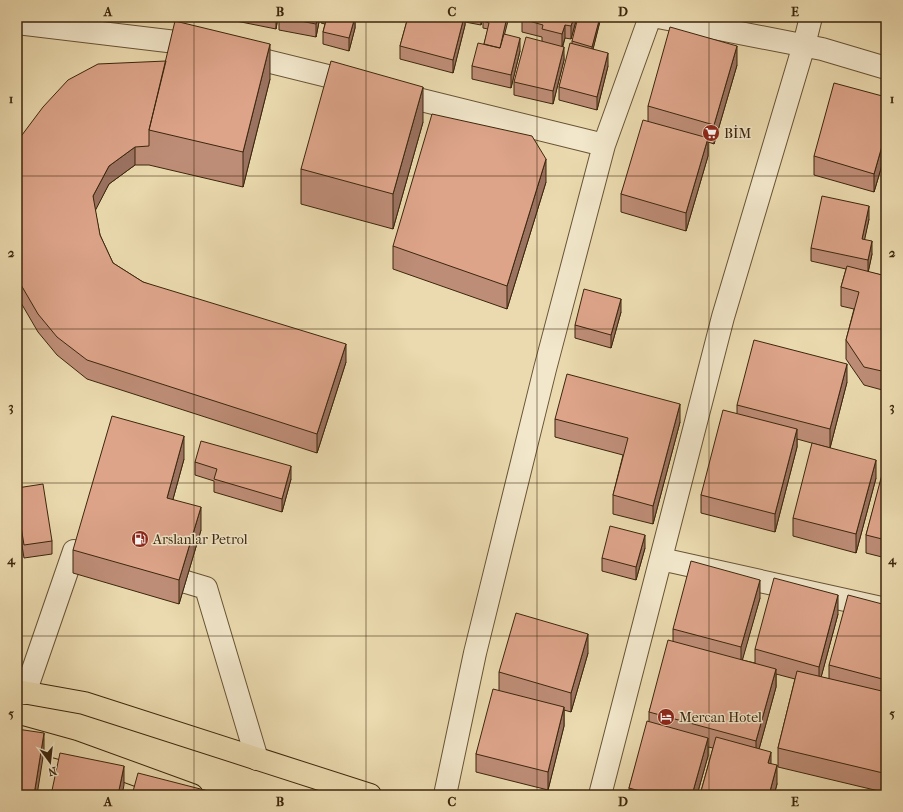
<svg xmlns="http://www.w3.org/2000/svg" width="903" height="812" viewBox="0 0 903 812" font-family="'IM FELL French Canon',serif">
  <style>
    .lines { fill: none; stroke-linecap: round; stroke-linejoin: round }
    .minor-casing { stroke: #685335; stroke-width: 24 }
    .major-casing { stroke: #3c260c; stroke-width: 24 }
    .minor { stroke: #f2e7cb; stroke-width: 22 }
    .major { stroke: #ebdaaf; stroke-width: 22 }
    .wall { fill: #be8d77; stroke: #3c260c }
    .shaded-wall { fill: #9b7361; stroke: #3c260c }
    .building { fill: #dda48a; stroke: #3c260c }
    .grid { fill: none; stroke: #3c260c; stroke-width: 1; stroke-opacity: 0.55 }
    .labels { text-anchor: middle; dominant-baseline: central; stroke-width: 3; stroke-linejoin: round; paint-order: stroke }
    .poi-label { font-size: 14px; fill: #3c260c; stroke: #f2e7cb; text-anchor: start }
    .neatline { fill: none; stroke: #3c260c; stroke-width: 1.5 }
    .grid-label { font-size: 13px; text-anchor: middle; font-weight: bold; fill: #3c260c }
  </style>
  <rect width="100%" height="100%" fill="#ebdaaf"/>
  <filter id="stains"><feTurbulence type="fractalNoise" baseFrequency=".005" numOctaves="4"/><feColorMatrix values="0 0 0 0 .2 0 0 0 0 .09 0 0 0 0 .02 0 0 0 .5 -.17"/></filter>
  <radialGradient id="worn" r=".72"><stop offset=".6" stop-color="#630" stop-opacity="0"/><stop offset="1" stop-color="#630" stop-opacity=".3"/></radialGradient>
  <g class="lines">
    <g class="minor-casing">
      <path id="minor" d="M658,17L822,49L886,68
        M17,23L201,45
        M242,55L356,83
        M393,93L604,145
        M661,559L886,609
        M186,582L206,588L257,759
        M25,693L74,551L79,553
        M445,795L475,653L545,369L604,145L650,17
        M600,795L723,317L804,45L811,17"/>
    </g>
    <g class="major-casing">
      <path id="major" d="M17,691L84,703L370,795
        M17,736L71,751L192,795"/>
    </g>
    <use href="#minor" class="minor"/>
    <use href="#major" class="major"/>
  </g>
  <path class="wall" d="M231,17H278L276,29L231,20Z
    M279,17H320L316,37L279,30Z
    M321,17H355V28L349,51L323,44V32L325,24L321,23Z
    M408,17H483L481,25L465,22V25L453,73L400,59V46Z
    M484,17L505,34L520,51L511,88L472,79V66L484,44L488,29L483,28V21Z
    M523,17H577L571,39L565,38L563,46L564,60L553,104L514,95V82L542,41V37L522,32V19Z
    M601,17L593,49L608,66L597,110L559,100V87L572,44V41Z
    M737,65L714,144L708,142V156L686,231L621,212V194L648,121V106Z
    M270,79L243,187L149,165H135L109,184L95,210L100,235L113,263L143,282L346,362L317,453L87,379L57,355L38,332L17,296V145Z
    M886,97V177L882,176V165L874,192L814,175V156Z
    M423,122L393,229L301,204V169Z
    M546,182L507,309L393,269V246Z
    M869,219L864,240L872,254L868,272L886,276V391L864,385L846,359V340L854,309L841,306V287L846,269L811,261V248Z
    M621,312L611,348L575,338V325Z
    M847,382L830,448L797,439V447L775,532L701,513V495L737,413V405Z
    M555,419L680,422L653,524L613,514V495L623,455L555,437Z
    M184,459L173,499L201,530L179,604L73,573V550Z
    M195,462L291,479L282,512L214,492V481L195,475Z
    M886,463V558L866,553V535Z
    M876,478L856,553L793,536V518Z
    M17,488L52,541V554L24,558L17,515Z
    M645,548L636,580L602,571V558Z
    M760,598L742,660L755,663V649L838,614L821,677L829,679V665L886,605V781L883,792L778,767V748L795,679L776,674V687L759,749L771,764L777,784L774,795H700L713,748L708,747V756L697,795H629V788L649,721V712L673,641V629Z
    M588,653L571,712L564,710V726L548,790L476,772V754L499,691V672Z"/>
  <path class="shaded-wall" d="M276,17H278L276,29Z
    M318,17H320L316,37V24Z
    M355,17V28L349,51V38Z
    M464,17H465V25L453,73V60Z
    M481,17H483L481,25Z
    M507,17H509L499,56V49Z
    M574,17H577L571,39V26Z
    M600,17H601L592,53V47Z
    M565,25V38L562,47V34Z
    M520,38V51L511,88V75Z
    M270,44V79L243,187V152Z
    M737,46V65L714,144V125Z
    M564,47V60L553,104V91Z
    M608,53V66L597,110V97Z
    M423,87V122L393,229V194Z
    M886,132V150L882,157V165L874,192V174Z
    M708,138V156L686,231V213Z
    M135,147V165L109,184L93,215V196L109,166Z
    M546,159V182L507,309V286Z
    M869,206V219L862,252V239Z
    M872,241V254L868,273V260Z
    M621,299V312L611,348V335Z
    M346,344V362L317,453V434Z
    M847,364V382L830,448V429Z
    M680,404V422L653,524V506Z
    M797,429V447L775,532V514Z
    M184,436V459L167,521V498Z
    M876,460V478L856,553V534Z
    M291,466V479L282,512V499Z
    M201,507V530L179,604V580Z
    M645,535V548L636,580V567Z
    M760,580V598L741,665V647Z
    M838,595V614L819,685V667Z
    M588,634V653L571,712V693Z
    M776,669V687L756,760V741Z
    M564,707V726L548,790V772Z
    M44,733V751L37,795H34Z
    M708,738V756L697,795H692Z
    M771,752V771L768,763Z
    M886,763V781L883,792V773Z
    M777,765V784L774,795H769Z
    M124,766V785L122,795H118Z"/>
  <path class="building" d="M279,17H318L316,24Z
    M327,17H355L349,38L323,32Z
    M408,17H464L453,60L400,46Z
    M484,17H507L500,48L484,44L489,23L483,21Z
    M523,17H574L571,26L565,25L562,34L542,29L543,25L522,19Z
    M578,17H600L592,47L572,41Z
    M175,21L270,44L243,152L149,130Z
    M670,27L737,46L714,125L648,106Z
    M504,34L520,38L511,75L472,66L478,43L500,48Z
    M526,37L564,47L553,91L514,82Z
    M570,43L608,53L597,97L559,87Z
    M166,61L149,130V146L135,147L109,166L93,196L100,235L113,263L143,282L346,344L317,434L87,360L57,337L38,314L17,278V145L19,139L43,107L68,80L98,64Z
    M331,61L423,87L393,194L301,169Z
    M834,83L886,97V132L874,174L814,156Z
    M432,114L532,136L546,159L507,286L393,246Z
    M643,120L708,138L686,213L621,194Z
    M886,142V158L882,157Z
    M822,196L869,206L862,239L872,241L868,260L811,248Z
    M847,266L886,276V372L864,367L846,340L859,292L841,287Z
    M584,289L621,299L611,335L575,325Z
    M754,340L847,364L830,429L737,405Z
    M567,374L680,404L653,506L613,495L628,438L555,419Z
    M723,410L797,429L775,514L701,495Z
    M112,416L184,436L167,498L201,507L179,580L73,550Z
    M201,441L291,466L282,499L214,479L217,469L195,462Z
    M812,443L876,460L856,534L793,518Z
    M885,463H886V540L866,535Z
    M43,484L52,541L24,545L17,502V488Z
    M610,526L645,535L636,567L602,558Z
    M691,561L760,580L741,647L673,629Z
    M774,578L838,595L819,667L755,649Z
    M848,595L886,605V680L829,665Z
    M516,613L588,634L571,693L499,672Z
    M668,640L776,669L756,741L649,712Z
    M797,671L886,692V763L883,773L778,748Z
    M493,689L564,707L548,772L476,754Z
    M647,721L708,738L692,795H654L629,788Z
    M17,729L44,733L34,795H17Z
    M716,737L771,752L768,763L777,765L769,795H700Z
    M60,753L124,766L118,795H51Z
    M138,773L216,793L215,795H132Z"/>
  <path class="grid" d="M194,17V795M366,17V795M537,17V795M709,17V795M17,176H886M17,329H886M17,483H886M17,636H886"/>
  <defs>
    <g id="supermarket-disc" transform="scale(0.9)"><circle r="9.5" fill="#8f2418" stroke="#f2e7cb"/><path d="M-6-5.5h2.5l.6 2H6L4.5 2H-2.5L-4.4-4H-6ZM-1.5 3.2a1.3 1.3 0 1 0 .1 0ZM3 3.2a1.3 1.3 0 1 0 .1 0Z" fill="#fff"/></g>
    <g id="fuel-disc" transform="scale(0.9)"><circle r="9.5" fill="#8f2418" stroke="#f2e7cb"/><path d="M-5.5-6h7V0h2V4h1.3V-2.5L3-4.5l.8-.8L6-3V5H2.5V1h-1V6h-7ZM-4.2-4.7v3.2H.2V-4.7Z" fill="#fff"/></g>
    <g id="hotel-disc" transform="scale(0.9)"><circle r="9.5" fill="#8f2418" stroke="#f2e7cb"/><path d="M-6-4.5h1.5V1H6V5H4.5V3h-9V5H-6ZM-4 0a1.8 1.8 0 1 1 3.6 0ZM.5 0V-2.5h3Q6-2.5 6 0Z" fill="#fff"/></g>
  </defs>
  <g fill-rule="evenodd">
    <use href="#supermarket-disc" x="711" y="133"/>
    <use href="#fuel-disc" x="140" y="539"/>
    <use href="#hotel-disc" x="666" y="717"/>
  </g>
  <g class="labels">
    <g class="poi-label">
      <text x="724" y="133">BİM</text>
      <text x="153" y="539">Arslanlar Petrol</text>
      <text x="679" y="717">Mercan Hotel</text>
    </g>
  </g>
  <rect width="903" height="812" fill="none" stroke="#ebdaaf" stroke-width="44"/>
  <g transform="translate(50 762) rotate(165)" stroke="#f2e7cb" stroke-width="3" paint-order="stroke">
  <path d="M0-3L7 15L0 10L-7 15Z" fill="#3c260c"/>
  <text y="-6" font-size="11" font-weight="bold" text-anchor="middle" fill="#3c260c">N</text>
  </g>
  <rect x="22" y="22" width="859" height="768" class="neatline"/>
  <g class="grid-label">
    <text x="108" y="16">A</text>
    <text x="280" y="16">B</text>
    <text x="452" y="16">C</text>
    <text x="623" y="16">D</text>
    <text x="795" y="16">E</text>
    <text x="11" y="103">1</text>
    <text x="892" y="103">1</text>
    <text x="11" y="257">2</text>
    <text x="892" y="257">2</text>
    <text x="11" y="411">3</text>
    <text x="892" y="411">3</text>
    <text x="11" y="564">4</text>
    <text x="892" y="564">4</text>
    <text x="11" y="718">5</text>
    <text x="892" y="718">5</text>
    <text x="108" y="806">A</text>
    <text x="280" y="806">B</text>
    <text x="452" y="806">C</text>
    <text x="623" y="806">D</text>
    <text x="795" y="806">E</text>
  </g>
  <rect width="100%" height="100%" filter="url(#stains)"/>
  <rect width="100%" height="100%" fill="url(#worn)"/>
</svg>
